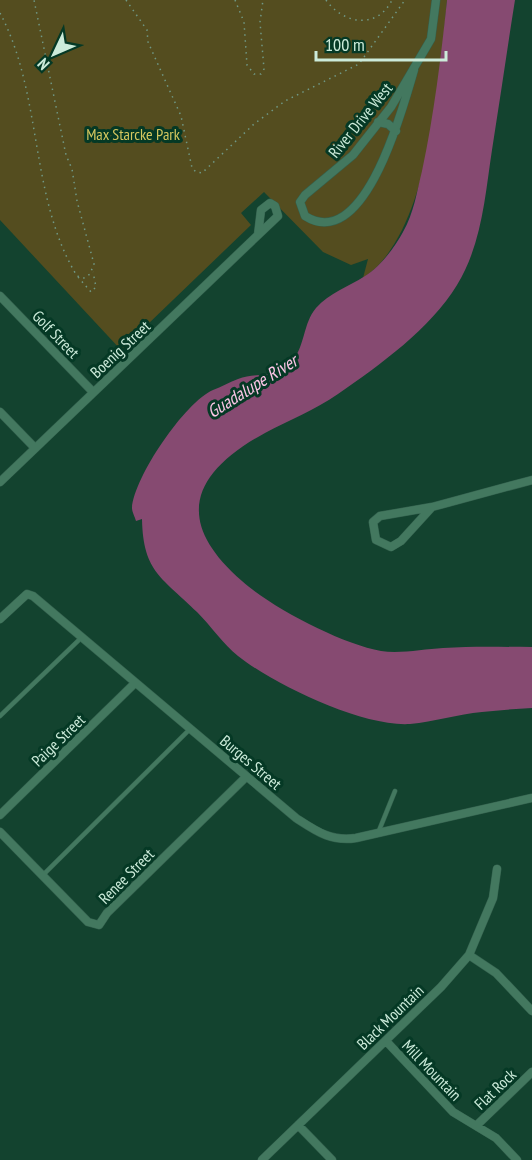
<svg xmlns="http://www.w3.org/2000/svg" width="532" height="1160" viewBox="0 0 532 1160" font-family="'PT Sans Narrow',sans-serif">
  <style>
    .green { fill: #544d1f }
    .water { fill: #864a71 }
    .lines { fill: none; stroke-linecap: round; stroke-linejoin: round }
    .lane-casing { stroke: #34614e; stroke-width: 5 }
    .street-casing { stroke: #34614e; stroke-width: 9 }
    .path { stroke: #709885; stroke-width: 1.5; stroke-dasharray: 1.5 4.5; stroke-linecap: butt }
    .lane { stroke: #43785f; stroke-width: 4 }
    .street { stroke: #43785f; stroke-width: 8 }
    .labels { text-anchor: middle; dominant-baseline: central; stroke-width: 6; stroke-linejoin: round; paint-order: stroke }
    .street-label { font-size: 16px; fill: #ccebda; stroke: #053925 }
    .park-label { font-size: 16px; fill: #d5c75f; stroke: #053925 }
    .water-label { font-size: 18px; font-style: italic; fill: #fcc5e6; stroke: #053925 }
  </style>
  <rect width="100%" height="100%" fill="#13432f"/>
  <path class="green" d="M0,0H447C440,75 431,234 363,278L368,259L351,265L323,252L264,192L241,213L251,225L121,350L0,220Z"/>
  <path class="water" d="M447,0H515C507,50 500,100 492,150C485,196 482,244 457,285C430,329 380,365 338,394C315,410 289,420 265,433C190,474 174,522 242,581C272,608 342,644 381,651C400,654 424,649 443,648C473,646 502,647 532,647V708C515,709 498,710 482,712C458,714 434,722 410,724C362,727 275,685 238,656C223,644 211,626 197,612C163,578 143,573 142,519L136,521C135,517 132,512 132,508C134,477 185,402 213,390C221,387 230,382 238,379C256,372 277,379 292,361C305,347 303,323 316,308C329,293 348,287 365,276C380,267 395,247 403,232C414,213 417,191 422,171C434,115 441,57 447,0Z"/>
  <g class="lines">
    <g class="lane-casing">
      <path id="lane" d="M0,716L81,638
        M378,833L395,791
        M43,875L190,729"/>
    </g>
    <g class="street-casing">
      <path id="street" d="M414,70C403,107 365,254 305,216L300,202L305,195L353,155L391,107L431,39L436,0
        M378,122L388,124L396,131
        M270,203L275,206L278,216L258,235L261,210Z
        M0,296L93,392
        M0,412L35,448
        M0,482L258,235
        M432,507L401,541L391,547L376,540L373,522L380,516Z
        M432,507L532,480
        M0,619L27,594L33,596L296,818C316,831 331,842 356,838L532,798
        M0,815L135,683
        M0,832L88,922L99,925L107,913L246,777
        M469,955L496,973L532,1011
        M386,1041L453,1112L496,1138L517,1160
        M298,1125L332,1160
        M477,1125L532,1072
        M262,1160L441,987L469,955L493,898L497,869"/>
    </g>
    <path class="path" d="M126,0L147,30L148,42L181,116L192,168L196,172L202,173L254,124L285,101L359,64L405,0
      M235,0L244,22L247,65L254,74H261L264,69L260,22L263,0
      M326,0C343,24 377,30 392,0
      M0,13C43,94 29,197 77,276L84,278L90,274L94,264L77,201L72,169L66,155L34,0
      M78,277L91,292L96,287L93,272"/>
    <use href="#lane" class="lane"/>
    <use href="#street" class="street"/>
  </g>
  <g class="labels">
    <g class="street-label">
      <text transform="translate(360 120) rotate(-51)">River Drive West</text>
      <text transform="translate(56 334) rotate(46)">Golf Street</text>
      <text transform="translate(120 349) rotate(-43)">Boenig Street</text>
      <text transform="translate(58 740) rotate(-44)">Paige Street</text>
      <text transform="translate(251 762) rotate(40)">Burges Street</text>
      <text transform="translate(126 876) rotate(-45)">Renee Street</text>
      <text transform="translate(390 1017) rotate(-44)">Black Mountain</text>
      <text transform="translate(432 1070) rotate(46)">Mill Mountain</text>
      <text transform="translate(495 1089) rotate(-44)">Flat Rock</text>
    </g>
    <g class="park-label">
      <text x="133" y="134">Max Starcke Park</text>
    </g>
    <g class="water-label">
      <text transform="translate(252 386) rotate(-32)">Guadalupe River</text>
    </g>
  </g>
  <g transform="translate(54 54) rotate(226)" stroke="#053925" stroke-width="4.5" paint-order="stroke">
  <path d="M0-4.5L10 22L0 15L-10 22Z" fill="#ccebda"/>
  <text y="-9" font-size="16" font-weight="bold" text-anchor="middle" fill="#ccebda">N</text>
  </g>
  <path d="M316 51v9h130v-9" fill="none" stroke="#ccebda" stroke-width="3"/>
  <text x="325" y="51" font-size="18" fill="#ccebda" stroke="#053925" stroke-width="4.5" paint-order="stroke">100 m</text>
</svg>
